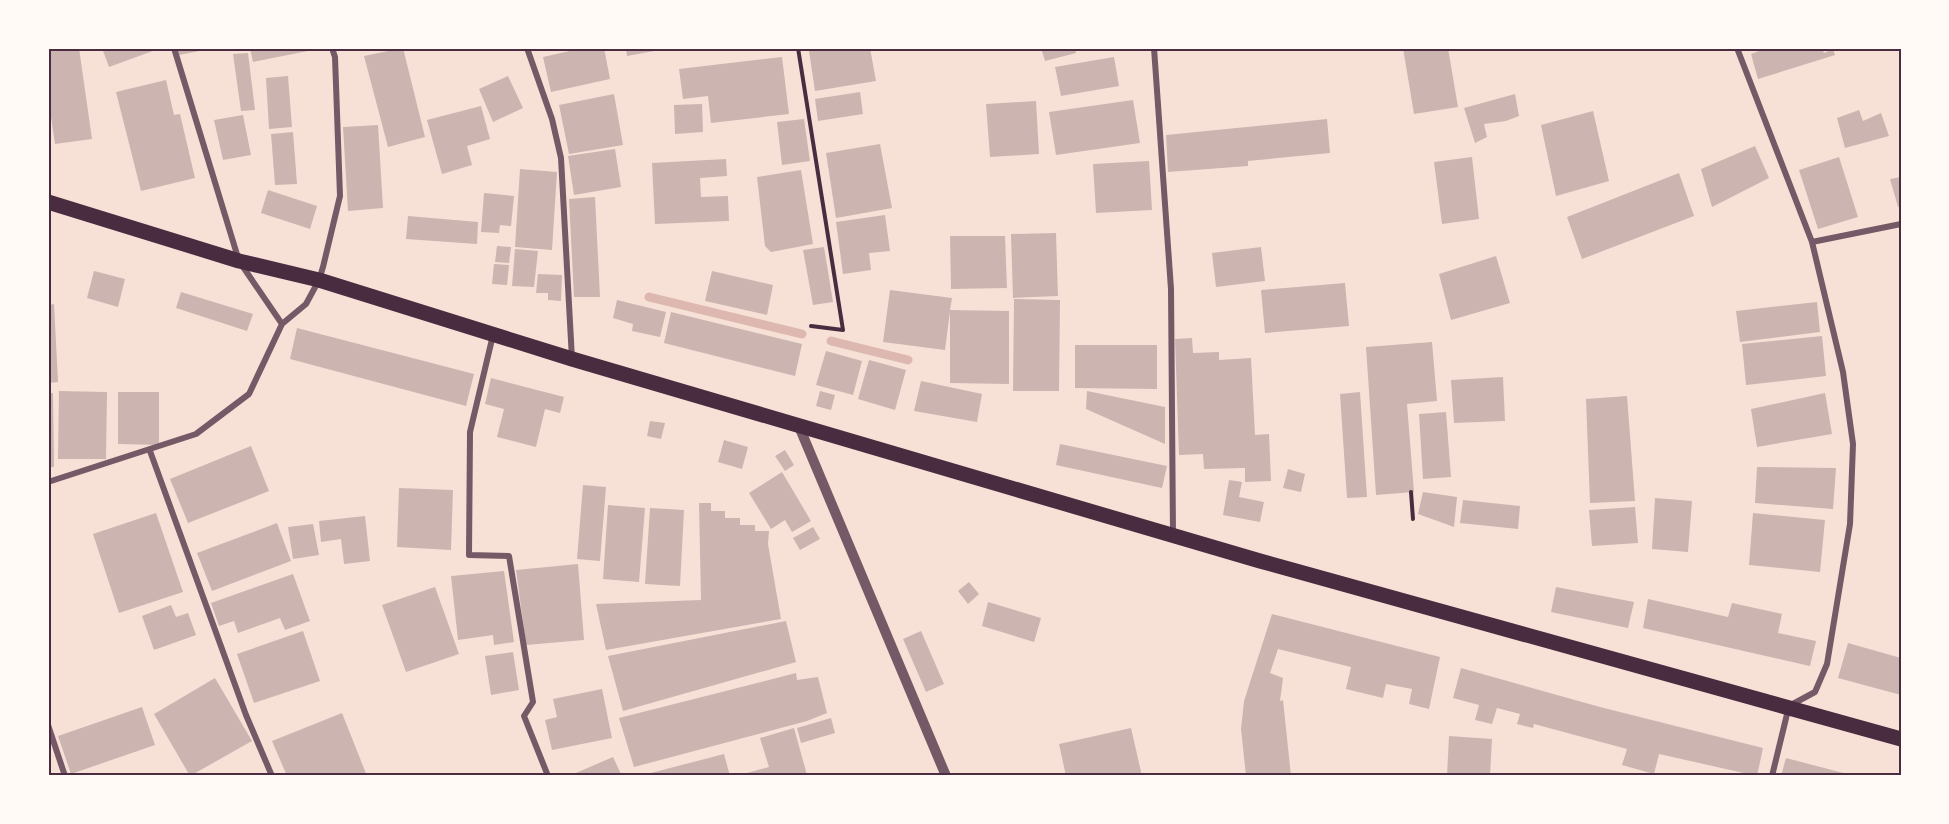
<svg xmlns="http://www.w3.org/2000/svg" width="1949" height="824" viewBox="0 0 1949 824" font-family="'Source Sans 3',sans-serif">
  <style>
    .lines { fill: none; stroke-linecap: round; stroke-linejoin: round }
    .stream { stroke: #dcb8b0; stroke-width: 9 }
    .building { fill: #ccb4b1 }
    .path { stroke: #4a2c40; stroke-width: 4 }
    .minor { stroke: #755966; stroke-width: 6 }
    .tertiary { stroke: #755966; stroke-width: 10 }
    .primary { stroke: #4a2c40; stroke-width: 15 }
    .neatline { fill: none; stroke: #4a2c40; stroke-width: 2 }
  </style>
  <rect width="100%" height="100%" fill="#f7e1d7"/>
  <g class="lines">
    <path class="stream" d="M649,297L802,334
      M831,341L908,360"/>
  </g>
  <path class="building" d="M48,48H79L92,139L55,144L48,97Z
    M102,48H161L109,67Z
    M177,48H209L210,49L179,55Z
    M250,48H318V49L253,62Z
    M403,48L425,137L388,147L364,56Z
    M583,48H604L610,79L551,92L543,57Z
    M626,48H665V49L627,56Z
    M829,48H870L876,81L815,91L809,51Z
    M1041,48H1075L1076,53L1045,61Z
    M1403,48H1448L1458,107L1414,114Z
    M1767,48H1822L1824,53L1833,49L1835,55L1758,79L1751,54Z
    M248,53L255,110L241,111L233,54Z
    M782,57L789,114L711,123L708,96L683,99L679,69Z
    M1114,57L1119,86L1061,96L1055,67Z
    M288,76L292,127L269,129L266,78Z
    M508,76L523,108L493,122L479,89Z
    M166,80L174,115L180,114L195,178L141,191L116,92Z
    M860,92L863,114L818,121L815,99Z
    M614,94L623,145L569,154L559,105Z
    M1515,94L1519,116L1506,121L1484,124L1487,137L1475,143L1464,108Z
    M1133,100L1140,143L1056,155L1049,112Z
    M1036,101L1039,154L990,157L986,104Z
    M702,104L703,132L675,134L674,105Z
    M481,106L490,139L467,146L472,165L442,174L427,120Z
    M1859,110L1863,121L1881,113L1889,136L1845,148L1837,118Z
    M1593,111L1609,181L1556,196L1541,125Z
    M243,115L251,155L223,160L214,120Z
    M804,119L810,161L782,165L777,122Z
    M1327,119L1330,153L1248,161V166L1168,172L1166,135Z
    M378,125L383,208L348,211L343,127Z
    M293,132L297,184L275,185L271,134Z
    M880,144L892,208L836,218L826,153Z
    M1755,146L1769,178L1712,207L1701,169Z
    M615,149L621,187L574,195L568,156Z
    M1472,157L1479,219L1442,224L1434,162Z
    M1839,157L1858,217L1818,229L1799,170Z
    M726,159L727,176L700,178L701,197L728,196L729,221L655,224L652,163Z
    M1149,161L1152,210L1096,213L1093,164Z
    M520,169L557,172L552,250L515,247Z
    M801,170L813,244L771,252L765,246L757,177Z
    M1679,173L1694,216L1582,259L1567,217Z
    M1901,177V207H1898L1890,179Z
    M268,190L317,206L310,229L261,213Z
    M484,193L514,196L511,226L500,225L499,233L481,232Z
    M595,197L600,297H574L569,199Z
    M885,215L890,251L869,253L871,270L843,274L836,222Z
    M408,216L478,222L477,244L406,239Z
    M1056,233L1058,296L1013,298L1011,234Z
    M950,236H1005L1007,288L951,289Z
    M497,246L511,247L509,263L495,262Z
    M824,247L833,302L813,305L803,250Z
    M1261,247L1265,281L1216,287L1212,253Z
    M515,249L538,251L534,287L512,286Z
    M1496,256L1510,303L1451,320L1439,274Z
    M494,264L509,265L507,285L492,284Z
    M94,271L125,279L118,307L87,298Z
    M712,271L773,285L767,315L705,301Z
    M538,274L562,275L561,301L548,300V293H536Z
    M1345,283L1349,326L1265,333L1261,290Z
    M890,290L952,298L950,310L1009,311V384L950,383V311L945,350L883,342Z
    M181,292L253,314L247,331L176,308Z
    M1014,299L1060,300L1059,391H1013Z
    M617,300L666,312L660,337L632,331L633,324L613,318Z
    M1817,302L1820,332L1740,342L1736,311Z
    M54,304L58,382L48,383V305Z
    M671,312L802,344L795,376L664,343Z
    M297,328L474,374L466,406L290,359Z
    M1822,336L1826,376L1746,385L1742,344Z
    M1192,338L1193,353L1219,352V360L1251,358L1255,435L1269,434L1271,481L1245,482V468L1204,469L1203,454L1179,455L1175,339Z
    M1432,342L1437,401L1407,404L1414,492L1376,495L1366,347Z
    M1075,345H1157V389L1075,388Z
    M826,351L862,361L853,395L816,385Z
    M869,360L906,370L895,410L858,399Z
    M1503,377L1505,421L1454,423L1451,380Z
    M491,378L564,397L560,413L545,409L536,447L497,437L504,409L485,404Z
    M921,381L982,394L977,422L914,411Z
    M59,391L107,392L106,459H58Z
    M820,391L835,395L831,410L816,406Z
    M1087,391L1165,407V444L1086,409Z
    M118,392H159V445L118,444Z
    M1360,392L1367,497L1347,498L1340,394Z
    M48,393H53L54,467H48Z
    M1825,393L1832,434L1757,447L1751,409Z
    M1627,396L1635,501L1590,503L1586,399Z
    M1446,412L1451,477L1423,479L1419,414Z
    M650,421L665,423L661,439L647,436Z
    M724,440L748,447L742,469L718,462Z
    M1060,444L1167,466L1162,488L1056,465Z
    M251,446L269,491L188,523L170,479Z
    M785,450L794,465L785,471L775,456Z
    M1757,467L1836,468L1833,509L1755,503Z
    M1288,469L1305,474L1301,492L1283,488Z
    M782,472L811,521L792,532L785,520L771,529L749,493Z
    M1229,480L1242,482L1239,497L1264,502L1260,522L1223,515Z
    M583,485L606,487L600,561L577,559Z
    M399,488L453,490L451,550L397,547Z
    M1423,492L1457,497L1454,527L1418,514Z
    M1655,498L1692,501L1688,552L1652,549Z
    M1463,500L1520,506L1518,529L1460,523Z
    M699,503H711V511H725V518H740V525H755V531H769L768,544L781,619L606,650L596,604L701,600Z
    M608,505L645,508L639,582L603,579Z
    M1635,507L1638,543L1592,546L1589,510Z
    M650,508L684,510L680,586L645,584Z
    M156,513L183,592L119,613L93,534Z
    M1753,513L1825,520L1820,572L1749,565Z
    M365,516L370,561L344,564L341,539L321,542L319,521Z
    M277,523L291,561L212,591L197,553Z
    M313,524L319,555L293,559L288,527Z
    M813,527L820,539L800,550L793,538Z
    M578,564L584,640L526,645L516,570Z
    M504,571L514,642L494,645L493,635L458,640L451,576Z
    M293,574L310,621L285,630L280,618L238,633L234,621L219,626L211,603Z
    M969,582L979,594L968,604L958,591Z
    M435,587L459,654L406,672L382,605Z
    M1556,587L1634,602L1628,628L1551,612Z
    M1648,599L1728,617L1732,603L1782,614L1778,633L1816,641L1810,666L1643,628Z
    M988,602L1041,618L1034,642L982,626Z
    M171,605L176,617L188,613L196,635L154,650L142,616Z
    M1272,614L1440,657L1429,709L1409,704L1412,689L1386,684L1383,698L1346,689L1351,667L1278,649L1270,673L1283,678L1280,701L1283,700L1291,776H1246L1241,729L1244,701Z
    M786,621L796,662L623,711L608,656Z
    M303,631L320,681L254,703L237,654Z
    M921,631L944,684L926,692L903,639Z
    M1848,643L1901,658V695L1838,678Z
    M513,652L519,690L491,695L485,656Z
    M1461,668L1600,707L1763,748L1757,776L1659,754L1654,774L1622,765L1627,749L1534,724L1533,728L1517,724L1520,714L1497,708L1492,724L1475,720L1479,705L1453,698Z
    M796,673L797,680L818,677L827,713L807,721L634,767L619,718Z
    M215,678L252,741L190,776L154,714Z
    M602,689L612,738L552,750L545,720L557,717L553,699Z
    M142,707L155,745L71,774L58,736Z
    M342,713L367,776H287L272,741Z
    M831,718L835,733L801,743L797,728Z
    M794,728L807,775L748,776L747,773L769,767L760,738Z
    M1131,728L1142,776H1066L1059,744Z
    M1449,736L1492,739L1490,776H1447Z
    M724,754L730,776H647V774Z
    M613,757L622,776H569Z
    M1786,758L1851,775V776H1781Z"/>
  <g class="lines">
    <path class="path" d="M798,48L843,330L811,326
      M1411,492L1413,519"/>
    <path class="minor" d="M174,48L239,261L282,324
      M527,48L552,119L561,158L572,359
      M1154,48L1171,289L1173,534
      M1737,48L1812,242L1843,372L1853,444L1850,524L1827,664L1815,692L1789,706L1772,776
      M1812,242L1901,224
      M493,335L470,432L469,555L509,556L533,702L524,716L548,776
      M150,451L246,715L272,776
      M48,482L196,434L249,394L282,324L306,304L319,280L323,267L340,196L335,57L332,48
      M48,725L65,776"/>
    <path class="tertiary" d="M798,424L946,776"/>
    <path class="primary" d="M48,202L239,261L319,280L572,359L1260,561L1901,739"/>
  </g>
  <rect width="1949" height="824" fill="none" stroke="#fffaf5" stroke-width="99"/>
  <rect x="50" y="50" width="1850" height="724" class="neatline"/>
</svg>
